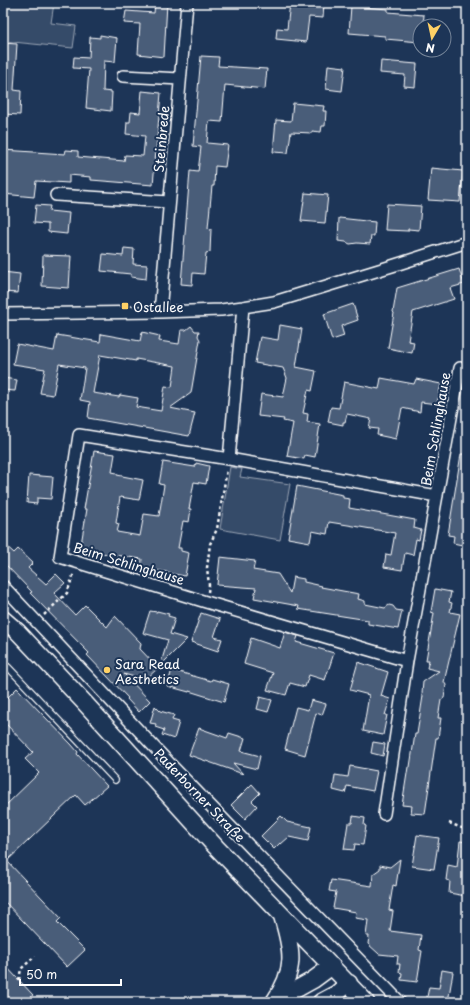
<svg xmlns="http://www.w3.org/2000/svg" width="470" height="1005" viewBox="0 0 470 1005" font-family="'Playpen Sans',sans-serif">
  <style>
    .green { fill: #364b69; stroke: #9aa5b4 }
    .building { fill: #4a5d79; stroke: #fff; fill-rule: evenodd }
    .lines { fill: none; stroke-linecap: round; stroke-linejoin: round }
    .lane-casing { stroke: #fff; stroke-width: 8 }
    .street-casing { stroke: #fff; stroke-width: 14 }
    .secondary-casing { stroke: #fff; stroke-width: 19 }
    .path { stroke: #fff; stroke-width: 2.5; stroke-dasharray: 3 3; stroke-linecap: butt }
    .lane { stroke: #1d3557; stroke-width: 5.5 }
    .street { stroke: #1d3557; stroke-width: 11 }
    .secondary { stroke: #1d3557; stroke-width: 16 }
    .poi-dot { fill: #ffd166; stroke: #1d3557; stroke-width: 1.5 }
    .labels { text-anchor: middle; dominant-baseline: central; stroke-width: 4; stroke-linejoin: round; paint-order: stroke }
    .street-label { font-size: 13px; fill: #fff; stroke: #1d3557 }
    .poi-label { font-size: 13px; fill: #fff; stroke: #1d3557; text-anchor: start }
  </style>
  <rect width="100%" height="100%" fill="#1d3557"/>
  <filter id="ink" filterUnits="userSpaceOnUse"><feTurbulence type="fractalNoise" baseFrequency=".025" numOctaves="2"/><feDisplacementMap in="SourceGraphic" scale="8" xChannelSelector="R" yChannelSelector="G"/><feConvolveMatrix kernelMatrix="1 2 1 2 8 2 1 2 1" color-interpolation-filters="sRGB"/></filter>
  <g filter="url(#ink)">
    <path class="green" d="M3,3H54L51,23L76,26L73,48L3,41Z
      M230,467L242,469L240,477L290,484L280,540L220,529Z"/>
    <path class="building" d="M155,3H167L164,57L138,54L140,24L124,23L126,11L154,13Z
      M290,3H324L323,18L309,17L306,42L276,39L277,28L287,29Z
      M351,6L388,9V12L424,15L423,26H420V42L385,39V36L349,33Z
      M100,35L117,38L115,62L104,61L103,91L112,92L111,111L86,108L89,69L73,68L74,57L89,58L90,37L100,38Z
      M3,43L17,44L14,90L21,91L20,115L3,114Z
      M201,56L219,57L218,66L267,69L265,89L225,85L222,122L209,121L207,143L228,145L225,167L215,166L214,186H212L208,228L211,229L210,252L206,253L204,274L193,273L192,285L181,284L190,171L198,172L201,147L193,146Z
      M381,61L417,64L415,87L404,86L405,75L380,73Z
      M328,65L345,67L342,91L326,89Z
      M142,91L161,93L153,185L91,180V177L69,175V183L36,181L34,197L3,194V150L65,154L66,150L78,151V157L124,161L125,155L143,156L145,136L126,134L127,122H130L131,112L140,113Z
      M293,103L324,106L323,111H326L325,126H322L321,132L312,131V133L291,132L288,153L273,152L276,120L291,121Z
      M431,168L463,171L460,202L428,200Z
      M305,193L328,195L325,223L301,221Z
      M387,204L421,206L419,230L408,229V231L385,230Z
      M36,205L50,206L49,211L69,213L67,234L48,232V224L34,223Z
      M339,218L375,222L374,236H371L370,244L357,243L350,244L346,242L338,241Z
      M124,248L134,249L133,264L147,265L146,279L131,277V274L101,271L103,254L123,256Z
      M43,255L71,256L69,288L42,286Z
      M459,269L464,284L450,288L454,299L413,312L408,341L414,342L412,353L388,348L394,313L393,312L397,288Z
      M3,272L20,274L18,293L3,292Z
      M353,304L358,320L341,326L344,336L332,340L324,314Z
      M280,325L302,329L296,367L316,371L312,391L308,390L303,413L308,414L307,422L320,424L315,457L305,455L304,459L287,456L293,423L283,421L284,419L258,416L261,394L283,397L287,378L283,368L255,363L260,337L278,340Z
      M191,326L195,331H199L198,336L200,340L191,393L170,408L195,413L189,436L88,418L90,402L80,400L85,368L59,364L53,395L40,393L45,369L13,364L17,344L54,351L57,335L100,342L101,334L140,341L142,332L160,336L159,341L179,344L181,330H186ZM100,355L136,361V359L175,366L172,387L165,386L161,411L136,407L138,398L120,395L119,397L93,393Z
      M3,378L17,380L15,391L3,390Z
      M381,378L414,384L416,379L441,384L437,404L421,402L420,412L402,408L396,439L377,435L378,429L369,428L371,419L347,414L345,422H343V425L328,422L331,407L339,408L344,382L379,389Z
      M94,451L115,454L112,472L117,473V475L143,480L139,500L120,497L116,523L119,524L117,532L140,536L144,514L159,516L164,485L159,484L163,462L195,467L196,463L209,466L206,484L194,482L189,509H191L189,522L183,521L178,548H181V551L189,553L185,576L167,573V572L141,568L142,559L80,550L87,509H84Z
      M461,454H467V546L453,543L454,536L448,535Z
      M29,475L53,477L51,499L37,498V504L27,503Z
      M297,486L343,495V498L350,499L349,508L415,520L414,528L421,530L419,540L416,539L413,555L405,553L402,570L384,567L386,554L391,555L395,533L348,525L329,522L327,534L312,531L310,542L288,538Z
      M3,543L14,553L18,549L33,563L28,568L46,584L56,574L65,583L54,593L75,615L85,605L107,627L115,616L141,643L140,649L158,668L145,680L124,674L150,701L139,712L127,699L128,698L87,655L89,653L30,593L32,592L3,562Z
      M220,557L255,561L253,570L278,574L290,593L293,577L304,579V582L322,586L321,587L359,594L358,599L365,601V604L385,608L389,605L393,606L396,610L402,611L398,629L368,624V620L298,609L299,606L254,598L256,588L217,585Z
      M435,589L451,592L449,602L452,603L450,612L460,614L444,682L446,685L444,698L441,700L438,718H441L438,738H436L425,814L411,813L412,806L402,805L408,767H410L415,734H417L423,696L422,693L423,682L439,671L427,668L429,660H426L434,613L431,612Z
      M150,611L157,612V611L169,614L168,616L175,618L170,634L187,639L160,666L168,640L143,633Z
      M201,613L220,619L214,637L222,639L218,651L191,642Z
      M285,632L298,636L296,642L334,653L325,680L309,675L305,687L290,683L286,695L267,690L273,673L244,664L251,638L280,648Z
      M358,662L388,672L381,696L390,699L385,715H387L383,735L363,731L369,695L350,690Z
      M172,670L211,681L212,679L229,684L224,702L189,691V692L167,686Z
      M17,688L71,744L78,752L77,754L107,786L85,805L76,795L7,861L61,918L57,922L85,950L67,967L3,900V808L39,773L25,759L33,752L3,721V702Z
      M260,697L272,700L268,712L257,709Z
      M311,700L326,704L322,715L316,713L305,755L285,749L296,707L308,710Z
      M155,706L160,711L174,715L172,720L179,722L174,739L162,735L164,730L155,727L156,724L150,723Z
      M199,728L227,738L229,733L245,738L241,751L260,756L257,769L233,763L243,774L189,755Z
      M373,742L385,744L383,756L371,753Z
      M350,766L377,771L373,791L347,786L345,793L333,790L335,775L348,777Z
      M252,784L260,793L252,801L257,806L245,819L231,805Z
      M281,816L287,822L311,827L308,841L289,837L281,844L280,843L274,849L261,836Z
      M353,816L365,818L364,825L366,826L363,845L355,844L354,850L344,849L348,823H352Z
      M417,835L439,838L434,869L412,866Z
      M460,841L467,842L466,896L449,893L450,881L446,880L448,865L457,867Z
      M400,859L396,886L393,885L389,910L393,911L390,931L421,935L419,950L422,951L417,982L401,980L402,973L399,972L400,964H397L398,956L379,954L368,944L369,936H366L368,920L355,918L356,912L333,908L336,892L329,891L331,880L372,886L373,874L380,869V865L390,867Z
      M3,963L33,995L25,1002H3Z
      M442,970L453,972L448,1002H426L429,987L439,988Z"/>
    <g class="lines">
      <g class="lane-casing">
        <path id="lane" d="M3,671L8,667L115,780"/>
      </g>
      <g class="street-casing">
        <path id="street" d="M123,76L180,79
          M56,195L169,202
          M160,312L187,3
          M3,314L160,312L221,310L243,307L274,302L392,266L467,242
          M229,459L243,307
          M3,586L172,766L400,1002
          M407,661L206,602L60,557L79,435L229,459L437,496
          M384,814L407,661L460,368"/>
      </g>
      <g class="secondary-casing">
        <path id="secondary" d="M3,619L18,632L83,701L216,847L366,1002
          M275,1001L313,980L332,966
          M274,1002C296,970 293,952 282,916
          M321,1002L336,994L349,983"/>
      </g>
      <path class="path" d="M208,592L209,585L207,568L210,544L217,529L227,469
        M44,615L67,593L74,573
        M449,823L467,830
        M19,980L21,969L35,956"/>
      <use href="#lane" class="lane"/>
      <use href="#street" class="street"/>
      <use href="#secondary" class="secondary"/>
    </g>
  </g>
  <g class="poi-dot">
    <rect x="121" y="302" width="8" height="8" rx="2"/>
    <circle cx="107" cy="670" r="4"/>
  </g>
  <g class="labels">
    <g class="street-label">
      <text transform="translate(161 139) rotate(-85)">Steinbrede</text>
      <text transform="translate(435 429) rotate(-80)">Beim Schlinghause</text>
      <text transform="translate(129 563) rotate(17)">Beim Schlinghause</text>
      <text transform="translate(200 795) rotate(46)">Paderborner Straße</text>
    </g>
    <g class="poi-label">
      <text x="133" y="306">Ostallee</text>
      <text x="115" y="663">Sara Read<tspan x="115" dy="15">Aesthetics</tspan></text>
    </g>
  </g>
  <rect width="470" height="1005" fill="none" stroke="#1d3557" stroke-width="16"/>
  <rect x="8" y="8" width="454" height="989" fill="none" stroke="#fff" stroke-width="1.5" filter="url(#ink)"/>
  <g transform="translate(432 38) rotate(189)"><circle r="19" fill="#1d3557" stroke="#77869a"/>
  <path d="M0-3L7 15L0 10L-7 15Z" fill="#ffd166"/>
  <text y="-6" font-size="11" font-weight="bold" text-anchor="middle" fill="#ffffff">N</text>
  </g>
  <path d="M20 979v6h101v-6" fill="none" stroke="#ffffff" stroke-width="2"/>
  <text x="26" y="979" font-size="12" fill="#ffffff" stroke="#1d3557" stroke-width="3" paint-order="stroke">50 m</text>
</svg>
